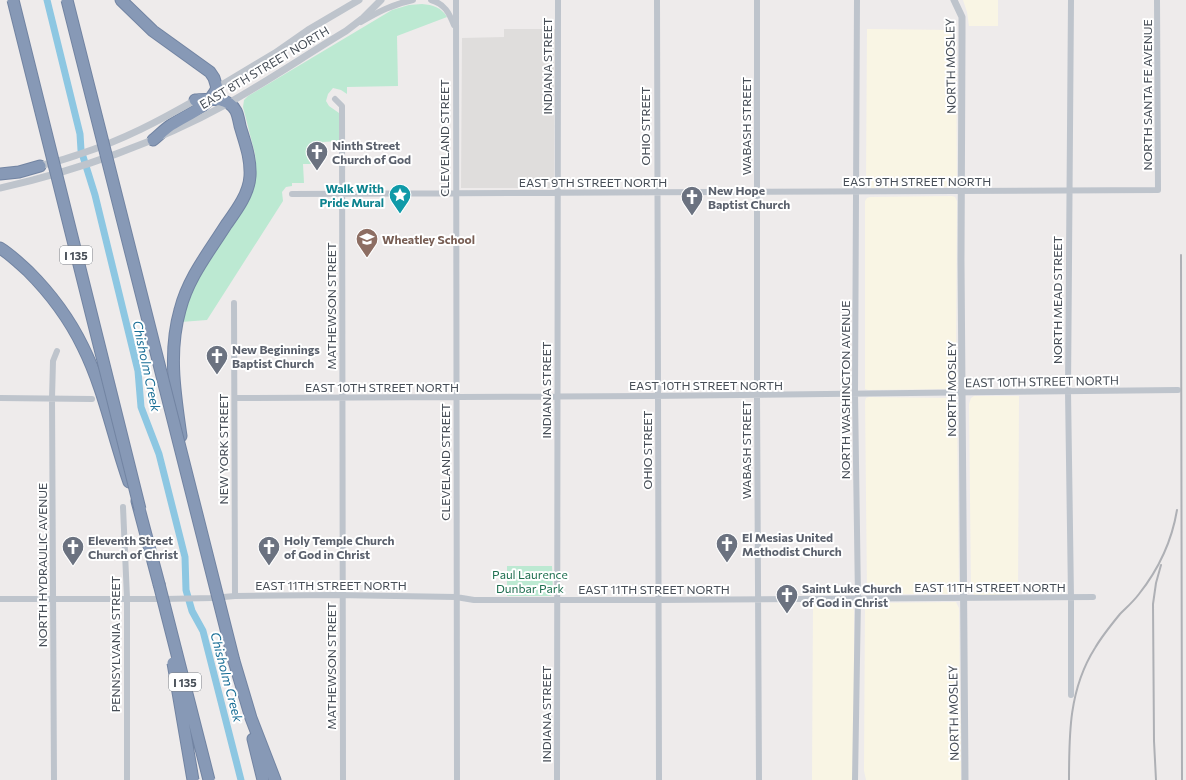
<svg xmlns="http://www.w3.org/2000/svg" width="1186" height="780" viewBox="0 0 1186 780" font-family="Commissioner,sans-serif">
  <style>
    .commercial { fill: #f9f5e4 }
    .education { fill: #dfdddc }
    .green { fill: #bce9d2 }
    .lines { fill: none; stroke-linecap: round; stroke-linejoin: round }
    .canal { stroke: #8dc7e2; stroke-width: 7 }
    .motorway-casing { stroke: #7284a2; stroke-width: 13 }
    .minor { stroke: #bec4cc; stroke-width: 6 }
    .tertiary { stroke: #bec4cc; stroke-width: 7 }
    .motorway { stroke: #8799b6; stroke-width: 11 }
    .rail { stroke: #aeb0b5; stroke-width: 2 }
    .motorway-bridge-casing { stroke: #7284a2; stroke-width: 13; stroke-linecap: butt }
    .motorway-bridge { stroke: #8799b6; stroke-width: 11 }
    .labels { text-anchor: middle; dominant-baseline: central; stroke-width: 4; stroke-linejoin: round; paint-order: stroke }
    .shield { fill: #fff; stroke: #7e8289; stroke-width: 1 }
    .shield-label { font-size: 11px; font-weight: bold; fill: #464d56 }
    .street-label { font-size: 12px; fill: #464d56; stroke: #fff }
    .worship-label { font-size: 12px; font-weight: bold; fill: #5b616d; stroke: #fff; text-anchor: start }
    .culture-label { font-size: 12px; font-weight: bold; fill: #0d838f; stroke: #fff; text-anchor: end }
    .education-label { font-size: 12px; font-weight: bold; fill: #785e54; stroke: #fff; text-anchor: start }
    .park-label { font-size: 12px; fill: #1f6f50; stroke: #fff }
    .water-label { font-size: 13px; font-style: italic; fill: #196e96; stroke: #fff }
  </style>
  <rect width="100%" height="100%" fill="#eeebeb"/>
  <path class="commercial" d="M963,0H998V26H969L967,12Z
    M867,29L956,30L957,182L956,186L952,187L870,188L868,186L866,182Z
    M952,196L955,197L957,201L956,388L954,389L868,390L865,389V201L867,198L870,197Z
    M974,396H1019L1018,595H977L973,594L971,591L969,404L971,398Z
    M869,397L953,398L955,399L957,402L959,589L958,592L955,594H869L867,592L865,401L866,398Z
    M956,602L959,608L961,780H866L864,771L865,606L870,603Z
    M813,605H851L853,607L854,611V780H812Z"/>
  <path class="education" d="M504,29H555L554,184L550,188H461L462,38L504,37Z"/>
  <path class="green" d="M422,4C433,5 441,7 447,17L397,36L398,86L347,87V94L341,90L333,88L328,94L326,101L329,106L339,113V141L323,142L311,164H303L304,183H292V186L286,187L282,192L283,201L207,320L181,322L188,294L254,184L256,169L255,154L243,107L244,100L248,96L392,10L409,5Z
    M507,566H552L553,593L551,596H507Z"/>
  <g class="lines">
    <path class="canal" d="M47,0L80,134L81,150L95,195L138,371L141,407L159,454L185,557L186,590L192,611L203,631L241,780"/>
    <g class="motorway-casing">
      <path id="motorway" d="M121,0L153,31L210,72L214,78L217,88C208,108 188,114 171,125C165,129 159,135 153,140
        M0,174L19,172L40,166
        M0,248C10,254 19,263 28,271C50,293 69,318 83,347C104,389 113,437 129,482
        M181,436C175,394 168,352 180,310C188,278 209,252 226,225C236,211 249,194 250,176C251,158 245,143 240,126C239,121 238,115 236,111C228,96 210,99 195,100
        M137,501L159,584
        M234,661L251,718L275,780
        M253,739L263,780"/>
    </g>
    <path class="minor" d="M431,0C445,4 449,13 454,25
      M456,0L457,780
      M657,0L659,780
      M757,0V395L759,780
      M1071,0L1068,391L1071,597V695
      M361,22C378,12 393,4 413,0
      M335,99L342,106L343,780
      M292,194L1158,190L1157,0
      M234,303L235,596
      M0,398L92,399
      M235,398L650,396L1178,390
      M123,507L127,598V780
      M0,599H165L212,598L235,596L335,595L456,597L474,600H658L1093,597
      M54,780L52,398L53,361L57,351
      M557,780L558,0
      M855,780L858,599L855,394L857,0"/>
    <path class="tertiary" d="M954,0L962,17V35L961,260L965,780
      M215,89L275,53L308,30L359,0
      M36,166C51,164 65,159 80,154C123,140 159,121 199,98
      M0,188C77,171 158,142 227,104C268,81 306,55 346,31L363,18L381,0"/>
    <use href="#motorway" class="motorway"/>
    <path class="rail" d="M1181,255L1182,780
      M1069,780C1069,734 1069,689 1095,648C1102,636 1111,625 1120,614C1126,608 1133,602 1139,594C1158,570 1172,540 1177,510
      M1156,780L1154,741L1153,604L1156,583L1161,565"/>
    <g class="motorway-bridge-casing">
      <path id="motorway-bridge" d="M13,0L140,509
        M67,0L234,661
        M159,584L209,780
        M173,663L193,780"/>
    </g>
    <use href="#motorway-bridge" class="motorway-bridge"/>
  </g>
  <defs>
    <g id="church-pin" transform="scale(1.15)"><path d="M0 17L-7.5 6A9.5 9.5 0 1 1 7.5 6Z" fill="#6b7280" stroke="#fff"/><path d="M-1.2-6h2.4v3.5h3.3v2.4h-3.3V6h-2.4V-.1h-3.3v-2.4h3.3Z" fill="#fff"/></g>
    <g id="sight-pin" transform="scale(1.15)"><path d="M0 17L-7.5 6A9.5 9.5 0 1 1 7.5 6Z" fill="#0f9aa8" stroke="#fff"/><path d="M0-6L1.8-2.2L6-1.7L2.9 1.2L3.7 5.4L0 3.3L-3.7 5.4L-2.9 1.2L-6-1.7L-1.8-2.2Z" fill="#fff"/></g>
    <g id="school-pin" transform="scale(1.15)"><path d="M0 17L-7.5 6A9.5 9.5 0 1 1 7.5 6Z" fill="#8d6e63" stroke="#fff"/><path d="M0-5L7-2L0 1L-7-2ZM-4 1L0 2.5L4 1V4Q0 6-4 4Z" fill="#fff"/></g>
  </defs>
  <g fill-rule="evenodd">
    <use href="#church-pin" x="317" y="152"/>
    <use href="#sight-pin" x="400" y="195"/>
    <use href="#church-pin" x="692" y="197"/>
    <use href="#school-pin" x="367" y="239"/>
    <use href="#church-pin" x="217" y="356"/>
    <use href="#church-pin" x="727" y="544"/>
    <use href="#church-pin" x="73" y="547"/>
    <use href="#church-pin" x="269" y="547"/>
    <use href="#church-pin" x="787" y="595"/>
  </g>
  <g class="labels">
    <g class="shield">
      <rect x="60" y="246" width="32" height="18" rx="3"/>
      <rect x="169" y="673" width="32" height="18" rx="3"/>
    </g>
    <g class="shield-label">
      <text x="76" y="255">I 135</text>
      <text x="185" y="682">I 135</text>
    </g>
    <g class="street-label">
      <text transform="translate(547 66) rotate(-90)">INDIANA STREET</text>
      <text transform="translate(950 66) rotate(-91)">NORTH MOSLEY</text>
      <text transform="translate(264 67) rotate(-31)">EAST 8TH STREET NORTH</text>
      <text transform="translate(1147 95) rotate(-90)">NORTH SANTA FE AVENUE</text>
      <text transform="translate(645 126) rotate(-90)">OHIO STREET</text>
      <text transform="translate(746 126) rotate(-90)">WABASH STREET</text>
      <text transform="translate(444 138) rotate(-90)">CLEVELAND STREET</text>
      <text x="917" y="181">EAST 9TH STREET NORTH</text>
      <text x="593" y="182">EAST 9TH STREET NORTH</text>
      <text transform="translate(1057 300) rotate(-90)">NORTH MEAD STREET</text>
      <text transform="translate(331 306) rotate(-90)">MATHEWSON STREET</text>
      <text transform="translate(1042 381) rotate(-1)">EAST 10TH STREET NORTH</text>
      <text x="706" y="385">EAST 10TH STREET NORTH</text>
      <text x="382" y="387">EAST 10TH STREET NORTH</text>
      <text transform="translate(951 389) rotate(-90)">NORTH MOSLEY</text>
      <text transform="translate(546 390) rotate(-90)">INDIANA STREET</text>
      <text transform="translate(845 390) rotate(-90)">NORTH WASHINGTON AVENUE</text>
      <text transform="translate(223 449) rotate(-90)">NEW YORK STREET</text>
      <text transform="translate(647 450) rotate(-90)">OHIO STREET</text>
      <text transform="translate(746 450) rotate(-90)">WABASH STREET</text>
      <text transform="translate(445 462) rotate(-90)">CLEVELAND STREET</text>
      <text transform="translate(42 565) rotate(-90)">NORTH HYDRAULIC AVENUE</text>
      <text x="331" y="585">EAST 11TH STREET NORTH</text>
      <text x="990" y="587">EAST 11TH STREET NORTH</text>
      <text x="654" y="589">EAST 11TH STREET NORTH</text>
      <text transform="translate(115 644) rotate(-90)">PENNSYLVANIA STREET</text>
      <text transform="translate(331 666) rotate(-90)">MATHEWSON STREET</text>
      <text transform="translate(953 713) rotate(-91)">NORTH MOSLEY</text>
      <text transform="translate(546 714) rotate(-90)">INDIANA STREET</text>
    </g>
    <g class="worship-label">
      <text x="332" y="145">Ninth Street<tspan x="332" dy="14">Church of God</tspan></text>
      <text x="708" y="190">New Hope<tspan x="708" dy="14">Baptist Church</tspan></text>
      <text x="232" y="349">New Beginnings<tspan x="232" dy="14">Baptist Church</tspan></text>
      <text x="742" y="537">El Mesias United<tspan x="742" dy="14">Methodist Church</tspan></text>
      <text x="88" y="540">Eleventh Street<tspan x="88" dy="14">Church of Christ</tspan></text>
      <text x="284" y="540">Holy Temple Church<tspan x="284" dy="14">of God in Christ</tspan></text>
      <text x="802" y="588">Saint Luke Church<tspan x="802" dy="14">of God in Christ</tspan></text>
    </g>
    <g class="culture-label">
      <text x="384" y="188">Walk With<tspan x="384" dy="14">Pride Mural</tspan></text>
    </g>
    <g class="education-label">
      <text x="382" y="239">Wheatley School</text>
    </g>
    <g class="park-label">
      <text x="530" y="574">Paul Laurence<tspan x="530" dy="14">Dunbar Park</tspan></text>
    </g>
    <g class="water-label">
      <text transform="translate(147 366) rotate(78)">Chisholm Creek</text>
      <text transform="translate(227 677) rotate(75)">Chisholm Creek</text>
    </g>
  </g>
</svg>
